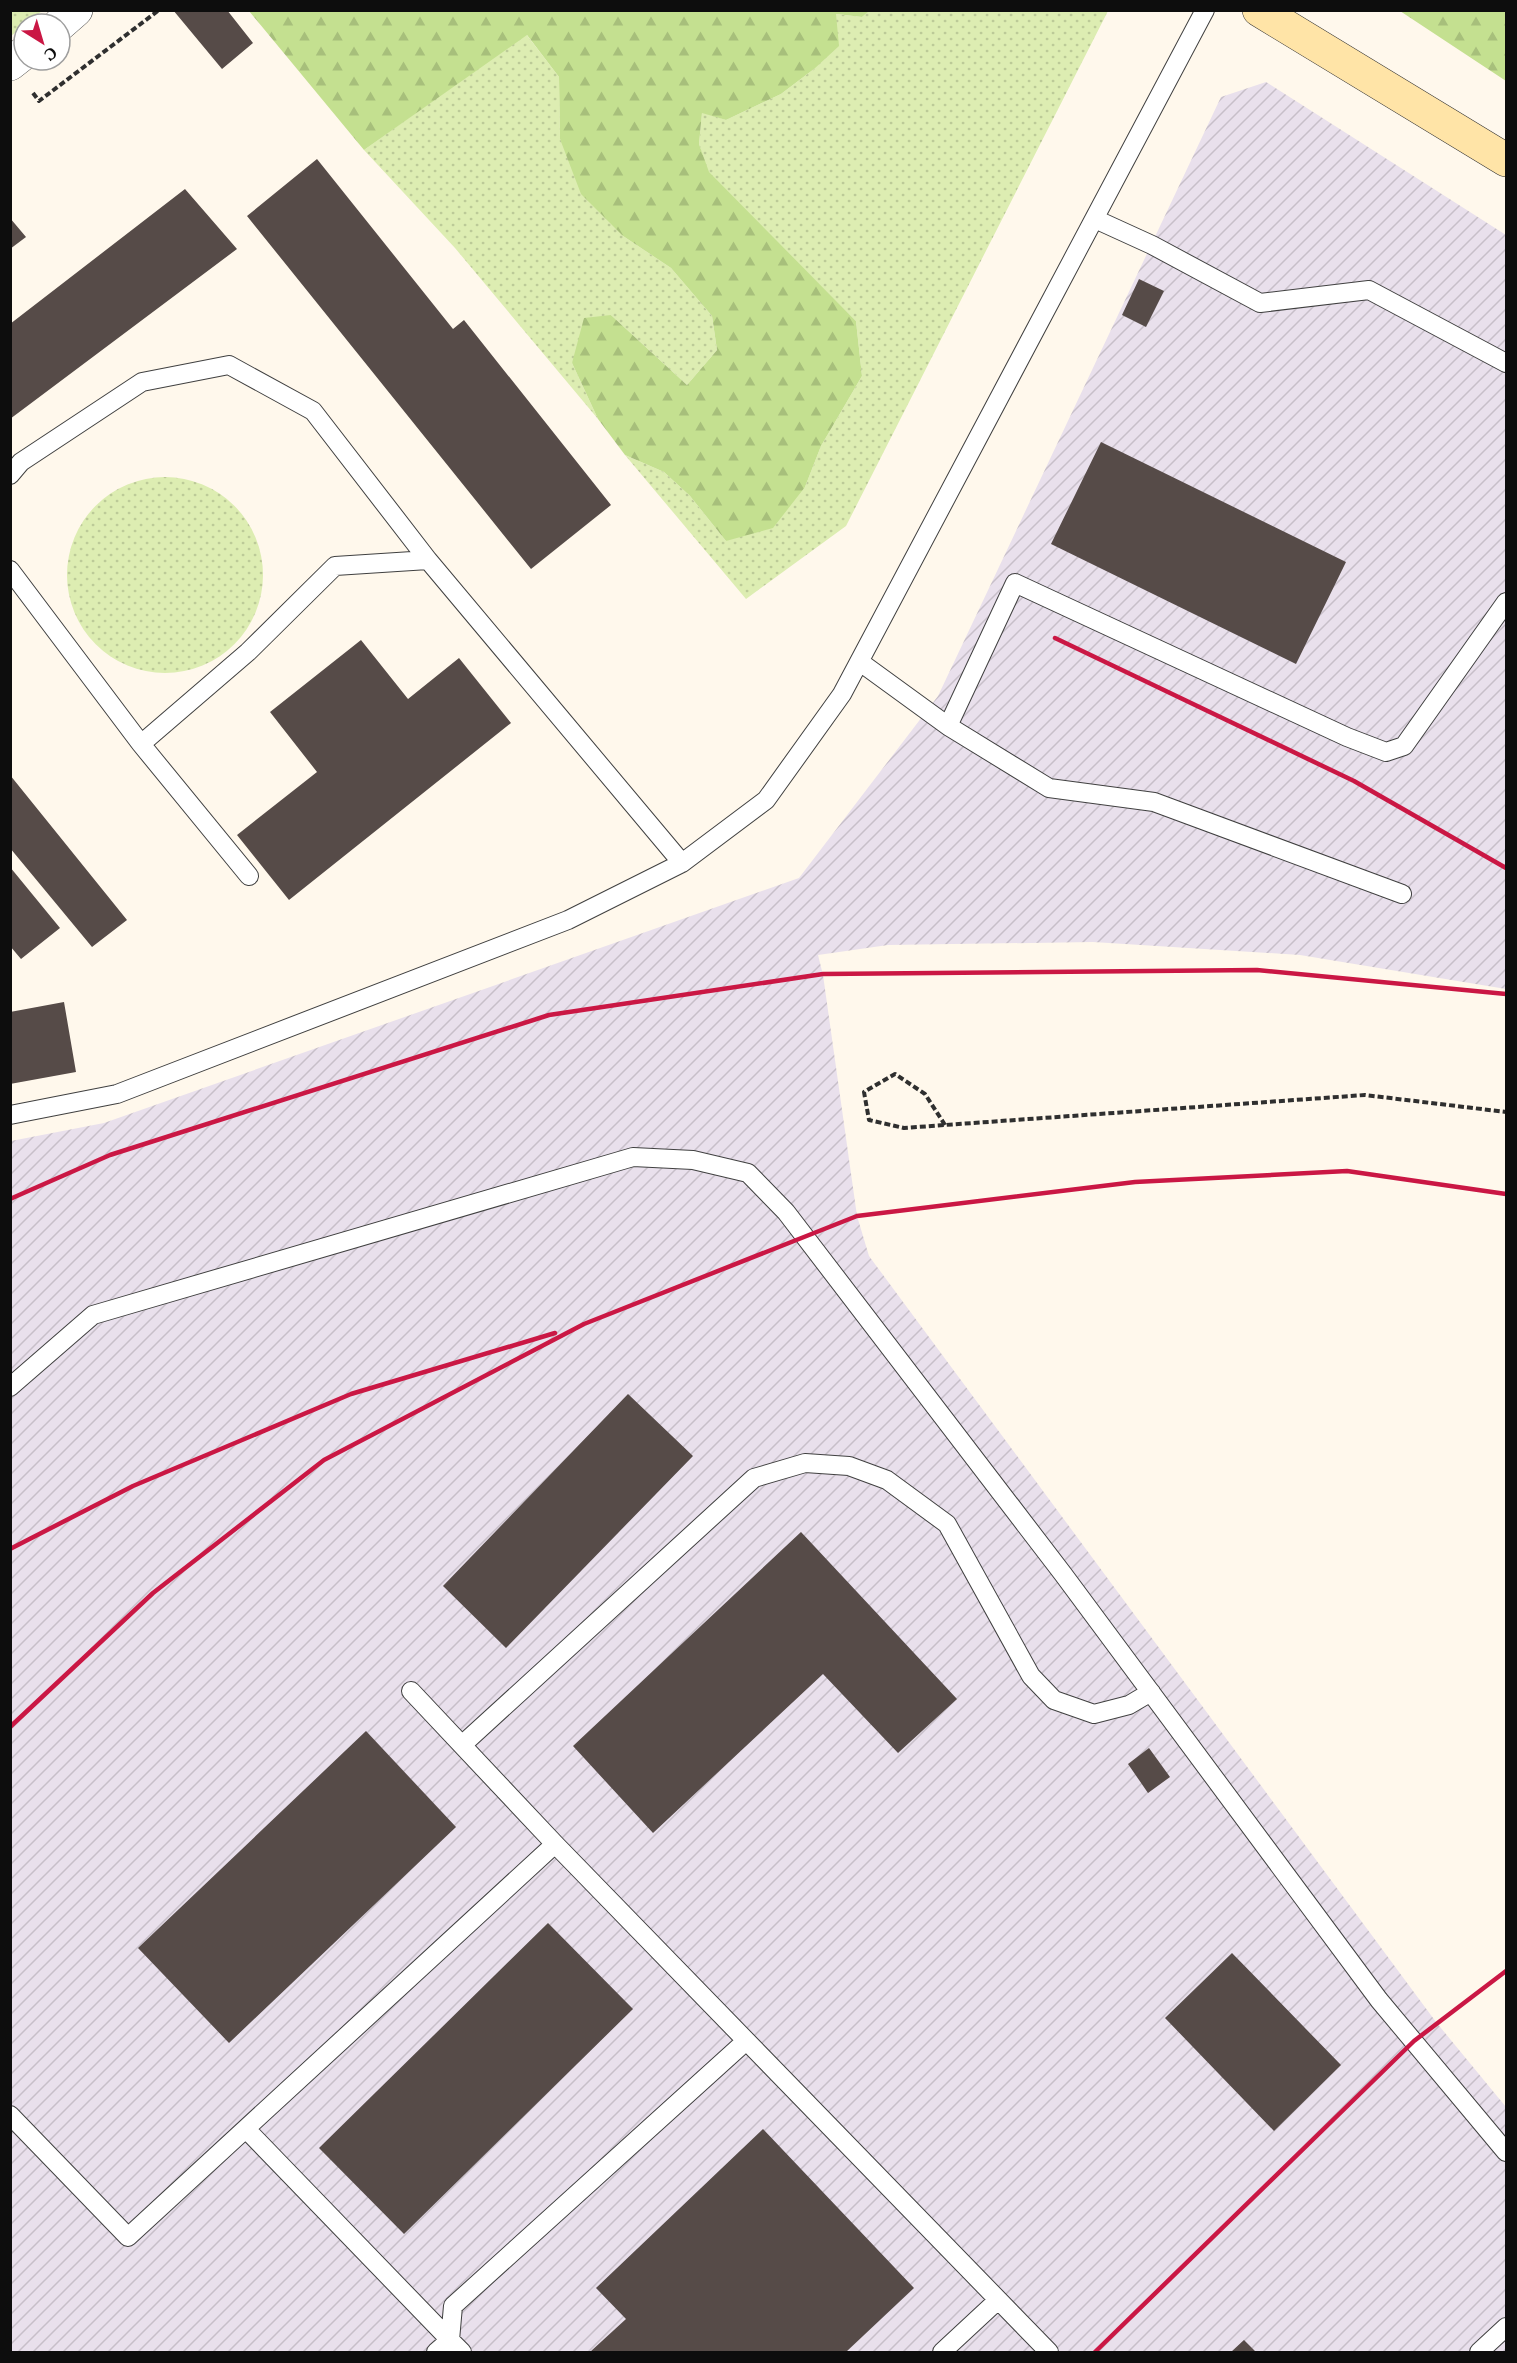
<svg xmlns="http://www.w3.org/2000/svg" width="1517" height="2363" viewBox="0 0 1517 2363" font-family="Lora,serif">
  <style>
    .industrial { fill: url(#industrial-furrows) }
    .grass { fill: url(#grass-dots) }
    .forest { fill: url(#forest-firs) }
    .building { fill: #564b48 }
    .lines { fill: none; stroke-linecap: round; stroke-linejoin: round }
    .lane-casing { stroke: #404040; stroke-width: 20 }
    .street-casing { stroke: #404040; stroke-width: 34 }
    .secondary-casing { stroke: #2f2f2f; stroke-width: 34 }
    .path { stroke: #2f2f2f; stroke-width: 4; stroke-dasharray: 6 3; stroke-linecap: butt }
    .lane { stroke: #fff; stroke-width: 18 }
    .street { stroke: #fff; stroke-width: 33 }
    .secondary { stroke: #ffe4a7; stroke-width: 33 }
    .rail { stroke: #ca1744; stroke-width: 4.5 }
  </style>
  <defs>
    <pattern id="industrial-furrows" width="10" height="10" patternUnits="userSpaceOnUse" patternTransform="scale(1.5)"><rect width="10" height="10" fill="#e9e0ec"/><path d="M-1 1l2-2M0 10L10 0M9 11l2-2" fill="none" stroke="#c7bfc9"/></pattern>
    <pattern id="grass-dots" width="8" height="8" patternUnits="userSpaceOnUse" patternTransform="scale(1.5)"><rect width="8" height="8" fill="#ddedb2"/><path d="M2 2h.1M6 6h.1" fill="none" stroke="#bcca98" stroke-width="1.8" stroke-linecap="round"/></pattern>
    <pattern id="forest-firs" width="22" height="20" patternUnits="userSpaceOnUse" patternTransform="scale(1.5)"><rect width="22" height="20" fill="#c4e090"/><path d="M5 1l3.5 6h-7zM16 11l3.5 6h-7z" fill="#a7bf7b"/></pattern>
  </defs>
  <rect width="100%" height="100%" fill="#fff8ec"/>
  <path class="industrial" d="M1266,82L1506,235V989L1300,955L1093,942L888,945L818,955L823,975L857,1216L869,1256L1436,2022L1506,2107V2352H11V1141L104,1123L799,878L938,696L1221,97Z"/>
  <path class="grass" d="M11,10H42V11L11,36Z
    M869,10L1108,11L846,526L746,599L625,455L664,472L690,496L726,541L805,487L821,446L862,376L856,321L708,172L699,144L702,112L726,120L781,94L814,69L836,14L862,17Z
    M526,34L559,77L560,139L623,236L671,268L712,316L717,350L687,385L611,315L572,363L598,419L455,248L364,150Z
    M67 575a98 98 0 1 1 196 0a98 98 0 1 1-196 0Z"/>
  <path class="forest" d="M249,11H869L862,17L836,14L839,46L814,69L781,94L726,120L702,113L699,144L709,172L856,321L862,376L821,446L805,487L773,528L726,541L690,496L664,472L625,455L598,419L572,363L584,318L611,315L687,385L717,350L712,316L671,268L623,236L581,194L560,139L559,77L527,35L364,150Z
    M1400,11H1506V81Z"/>
  <path class="building" d="M173,10H227L253,43L222,69Z
    M317,159L453,329L464,320L611,505L531,569L247,216Z
    M185,189L237,249L10,419V324Z
    M10,218L26,237L10,249Z
    M1139,279L1164,291L1146,327L1122,315Z
    M1101,442L1346,562L1296,664L1051,544Z
    M361,640L408,699L459,658L511,723L289,900L237,835L317,772L270,712Z
    M10,775L127,920L92,947L10,848Z
    M10,867L60,928L21,959L10,946Z
    M64,1002L76,1072L10,1084V1012Z
    M628,1394L693,1456L506,1648L443,1586Z
    M801,1532L957,1699L898,1753L823,1674L653,1833L573,1746Z
    M366,1731L456,1827L229,2043L138,1948Z
    M1149,1748L1170,1777L1148,1793L1128,1764Z
    M548,1923L633,2009L404,2234L319,2148Z
    M1232,1953L1341,2065L1274,2131L1165,2018Z
    M763,2129L914,2288L846,2352H590L626,2319L596,2288Z
    M1244,2340L1256,2352H1231Z"/>
  <g class="lines">
    <g class="lane-casing">
      <path id="lane" d="M1095,219L1152,245L1260,303L1369,290L1506,363
        M10,475L21,462L142,382L229,365L313,411L428,560
        M10,570L141,744L249,876
        M860,662L948,726L1015,583L1347,737L1386,752L1404,746L1506,602
        M948,726L1049,788L1154,802L1402,894
        M141,744L248,652L335,566L428,560L682,863
        M10,1115L117,1094L568,920L682,863L766,800L842,694L1205,10
        M10,1387L93,1315L633,1157L693,1160L748,1173L786,1212L1063,1574L1379,2000L1506,2152
        M411,1691L555,1844L1049,2352
        M462,1745L754,1478L805,1463L849,1466L887,1480L947,1524L1031,1676L1054,1700L1094,1714L1129,1705L1151,1692
        M10,2115L128,2237L555,1844
        M246,2129L450,2340L453,2306L746,2041
        M436,2352L450,2340L462,2352
        M942,2352L998,2300
        M1479,2352L1506,2327"/>
    </g>
    <g class="street-casing">
      <path id="street" d="M60,24L76,10
        M10,64L24,53"/>
    </g>
    <g class="secondary-casing">
      <path id="secondary" d="M1259,10L1506,160"/>
    </g>
    <path class="path" d="M33,93L39,101L159,10
      M945,1125L925,1094L895,1074L864,1092L869,1120L904,1128L945,1125L1365,1095L1506,1112"/>
    <use href="#lane" class="lane"/>
    <use href="#street" class="street"/>
    <use href="#secondary" class="secondary"/>
    <path class="rail" d="M1055,638L1354,781L1506,868
      M10,1199L110,1155L549,1015L823,974L1257,970L1506,994
      M10,1549L133,1486L351,1394L555,1333
      M10,1727L153,1593L324,1460L584,1324L857,1216L1135,1182L1347,1171L1506,1194
      M1095,2352L1414,2041L1506,1971"/>
  </g>
  <rect width="1517" height="2363" fill="none" stroke="#0d0d0d" stroke-width="24"/>
  <g transform="translate(42 42) rotate(143)"><circle r="28" fill="#ffffff" stroke="#9e9e9e" stroke-width="1.5"/>
  <path d="M0-4.5L10 22L0 15L-10 22Z" fill="#ca1744"/>
  <text y="-9" font-size="16" font-weight="bold" text-anchor="middle" fill="#0d0d0d">С</text>
  </g>
</svg>
